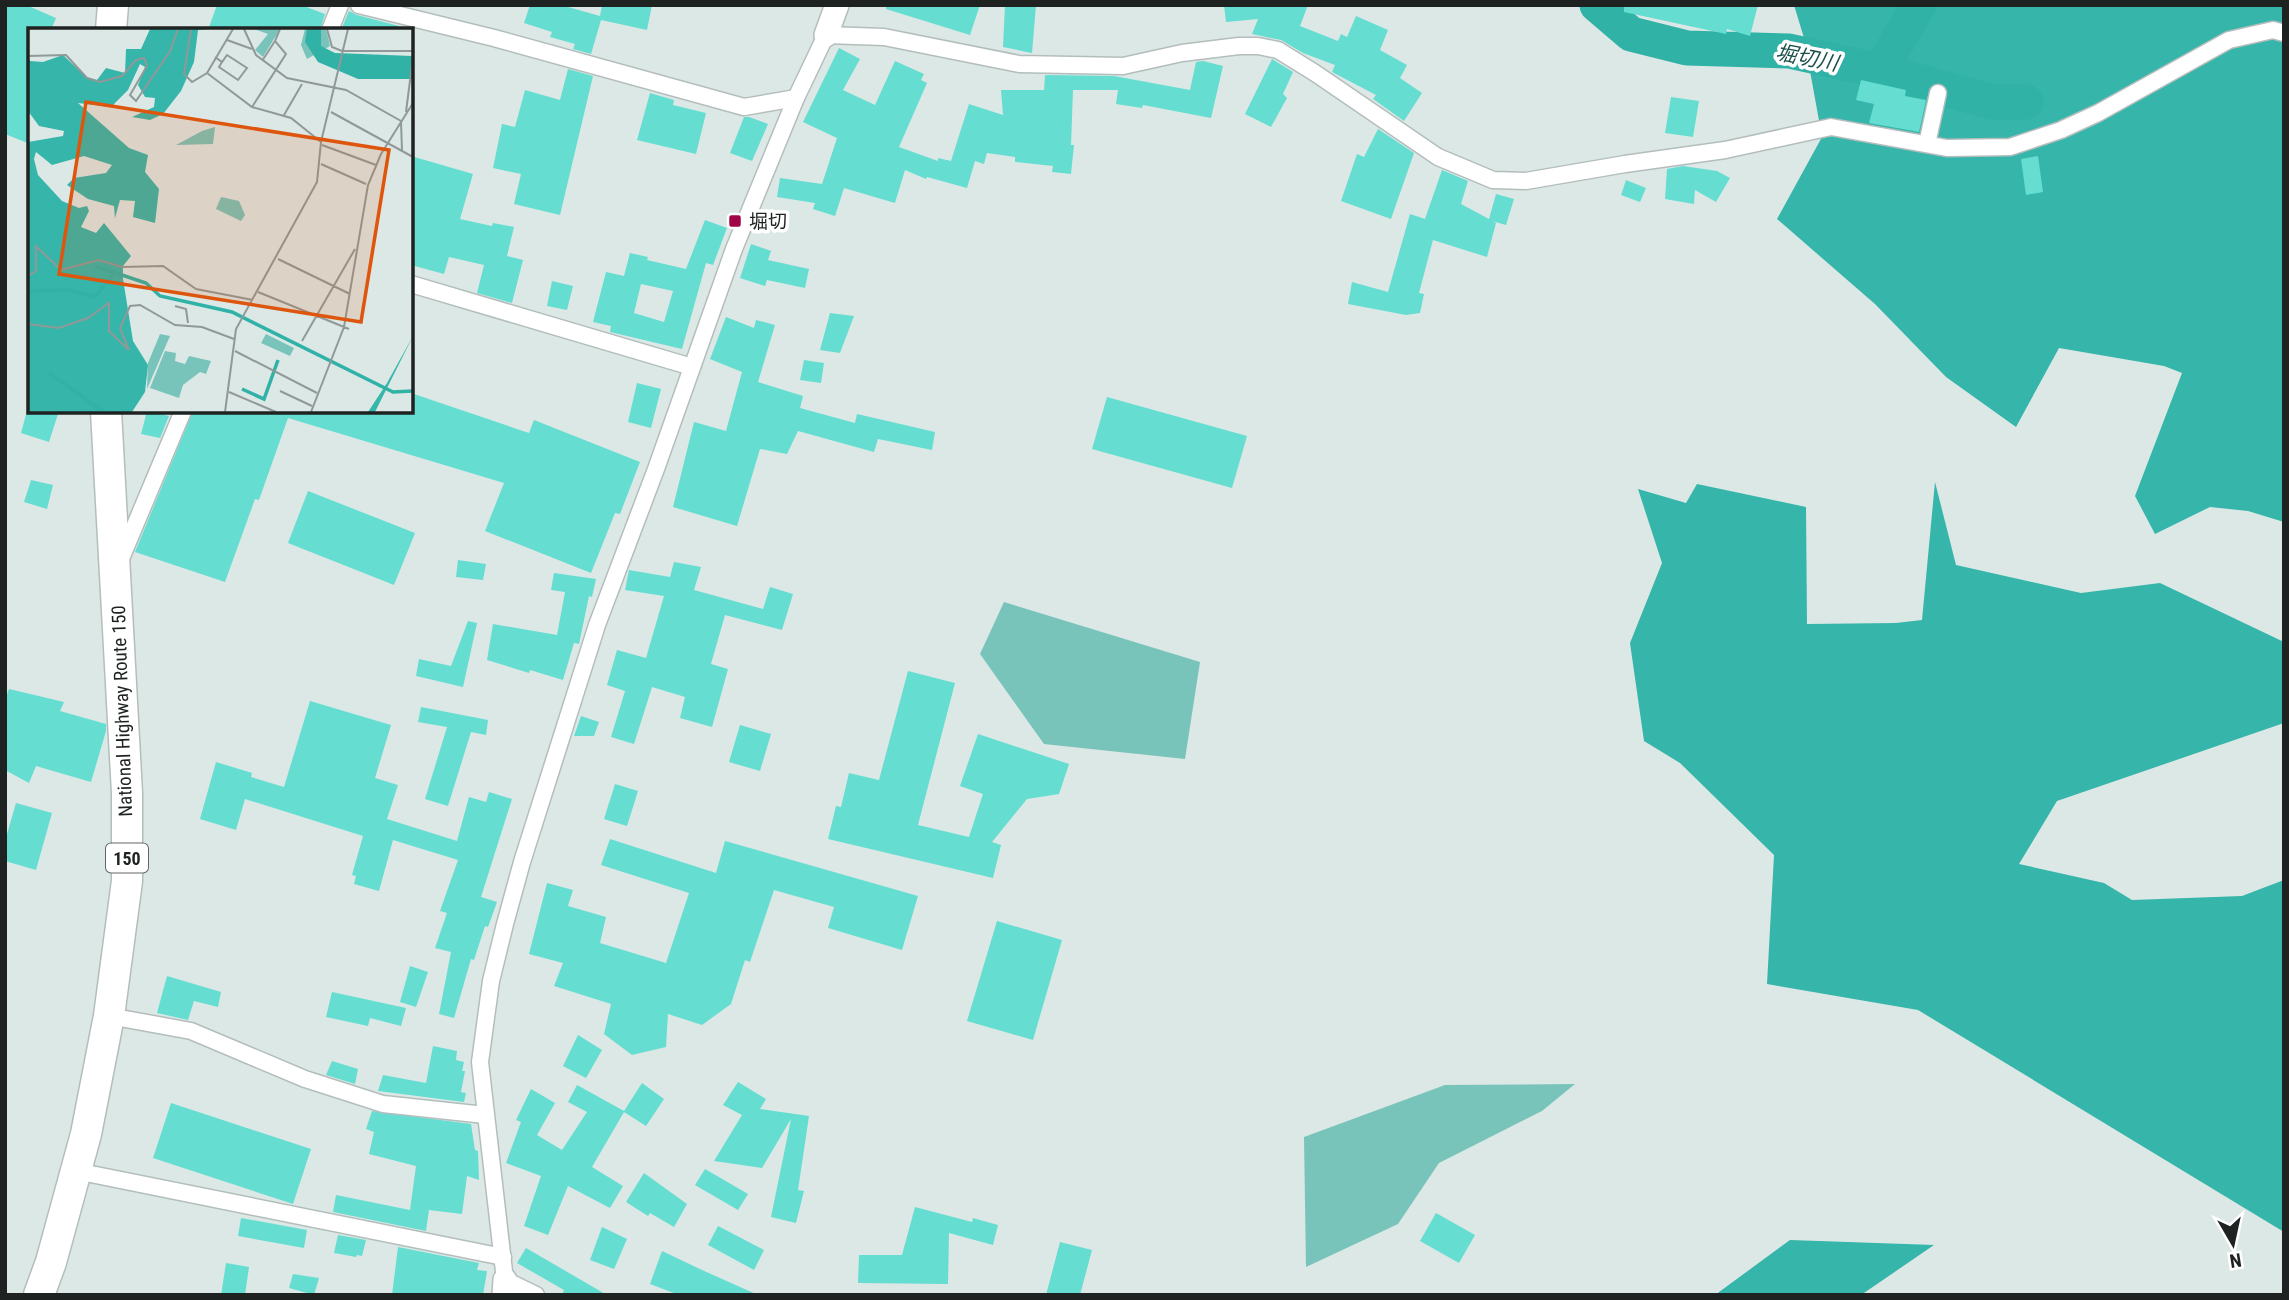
<svg xmlns="http://www.w3.org/2000/svg" width="2289" height="1300" font-family="'Roboto Condensed','Noto Sans JP',sans-serif">
<style>
.green{fill:#78c4bb}
.forest{fill:#36b5aa}
.lines{fill:none;stroke-linecap:round;stroke-linejoin:round}
.river{stroke:#30b2a6;stroke-width:35}
.building{fill:#65ddd1;fill-rule:evenodd}
.street-casing{stroke:#b3bebc;stroke-width:19}
.secondary-casing{stroke:#b3bebc;stroke-width:26}
.highway-casing{stroke:#b3bebc;stroke-width:33}
.street{stroke:#fff;stroke-width:16}
.secondary{stroke:#fff;stroke-width:23}
.highway{stroke:#fff;stroke-width:30}
.poi-dot{fill:#a00547;stroke:#fff;stroke-width:2.5}
.labels{text-anchor:middle;dominant-baseline:central;stroke-width:7;stroke-linejoin:round;paint-order:stroke}
.shield{fill:#fff;stroke:#626564;stroke-width:2}
.shield-label{font-size:18px;font-weight:bold;fill:#1e2322}
.poi-label{font-size:19px;fill:#1e2322;stroke:#fff;text-anchor:start}
.street-label{font-size:19px;fill:#1e2322;stroke:#fff}
.water-label{font-size:21px;font-style:italic;fill:#1b504b;stroke:#fff}
.inset-river{fill:none;stroke:#30b2a6;stroke-width:3.5}
.inset-road{fill:none;stroke:#909998;stroke-width:2}
.view{fill:#de560d;fill-opacity:0.15;stroke:#de560d;stroke-width:3.5}
.inset-edge{fill:none;stroke:#1e2322;stroke-width:3.5}
</style>
<rect width="100%" height="100%" fill="#dce8e6"/>
<g class="green">
<path d="M1004,602L1200,662L1185,759L1044,744L980,654Z"/>
<path d="M1575,1084L1542,1111L1439,1163L1398,1224L1306,1267L1304,1137L1445,1085Z"/>
</g>
<g class="forest">
<path d="M1794,5H2284V522L2248,511L2210,507L2155,534L2135,496L2182,373L2164,366L2059,348L2016,427L1946,377L1875,304L1777,219L1822,137L1804,38Z"/>
<path d="M1935,482L1956,565L2081,593L2160,583L2284,642V723L2057,801L2019,864L2104,883L2132,900L2242,896L2284,880V1232L1918,1010L1767,984L1774,855L1680,763L1644,741L1630,643L1662,563L1638,489L1686,503L1697,484L1806,507L1807,624L1896,623L1922,620Z"/>
<path d="M1790,1240L1934,1245L1861,1295H1715Z"/>
</g>
<g class="lines">
<g class="river">
<path d="M1597,5L1631,34L1687,48L1789,51L1880,71L1993,102H2026"/>
<path d="M1880,71L1919,5"/>
</g>
</g>
<g class="building">
<path d="M5,5H26L56,18L51,30H30V144L5,134Z"/>
<path d="M217,5H301L325,14L320,30H208Z"/>
<path d="M530,5H561L600,16L602,5H652L647,30L601,20L591,54L573,49L575,44L550,37L552,32L524,23Z"/>
<path d="M886,5H980L970,35L886,9Z"/>
<path d="M1005,5H1036L1032,53L1003,47Z"/>
<path d="M1224,5H1308L1300,26L1338,41L1341,34L1347,37L1356,16L1388,30L1380,50L1407,65L1400,78L1422,93L1404,121L1373,99L1376,95L1332,72L1335,65L1303,53L1281,40L1252,34L1258,19L1226,22Z"/>
<path d="M1624,5H1758L1750,36L1727,29L1726,34L1624,12Z"/>
<path d="M349,11L357,15L399,26L398,30H341Z"/>
<path d="M839,48L860,59L843,90L875,105L895,61L924,74L921,80L927,83L899,147L938,161V158L951,161L969,104L1003,115L1001,90H1044L1045,75L1114,76L1190,90L1196,62L1203,61L1223,66L1211,118L1143,105L1142,108L1116,104L1118,90H1073L1071,145H1074L1071,174L1052,172L1053,166L1015,162V157L987,153L984,164L975,161L967,188L927,177L926,179L905,170L895,203L844,188L835,216L813,209L815,203L777,197L780,178L822,184L837,138L803,122Z"/>
<path d="M1272,59L1293,72L1283,94L1287,98L1271,127L1245,114Z"/>
<path d="M568,69L593,76L560,215L514,204L521,174L493,168L502,124L515,127L525,90L560,100Z"/>
<path d="M1861,80L1906,90L1905,96L1926,100L1919,132L1869,123L1874,104L1856,100Z"/>
<path d="M650,93L674,100L673,105L706,113L696,154L637,140Z"/>
<path d="M1671,97L1699,101L1693,137L1665,133Z"/>
<path d="M744,117H749L768,124L752,161L730,153Z"/>
<path d="M1378,129L1414,153L1391,219L1341,201L1357,154L1364,157Z"/>
<path d="M411,156L473,174L460,219L492,226L493,223L514,227L507,256L523,260L512,303L477,293L484,265L449,257L444,274L411,265Z"/>
<path d="M2038,156L2043,192L2026,195L2021,159Z"/>
<path d="M1683,166L1717,171L1730,178L1716,202L1695,190L1694,204L1665,199L1667,169Z"/>
<path d="M1442,170L1468,181L1461,204L1489,219L1496,194L1514,199L1506,225L1492,221L1496,223L1487,257L1433,240L1419,293L1424,294L1420,313L1406,315L1348,304L1352,282L1388,292L1410,214L1425,219Z"/>
<path d="M1626,180L1646,188L1640,202L1621,195Z"/>
<path d="M705,220L727,228L713,265L706,263L682,349L610,332L611,326L593,322L606,272L624,276L630,253L648,257L647,260L686,269ZM641,284L673,291L664,322L634,313Z"/>
<path d="M751,244L771,251L768,260L809,269L805,288L767,280L765,286L740,278Z"/>
<path d="M552,281L573,286L567,310L547,306Z"/>
<path d="M830,313L854,316L840,353L820,350Z"/>
<path d="M726,317L754,328L756,320L775,325L758,382L803,396L800,408L855,423L857,414L935,432L932,450L878,439L874,452L798,431L787,454L760,449L737,526L673,507L694,422L726,431L742,372L710,359Z"/>
<path d="M804,360L824,363L821,383L800,380Z"/>
<path d="M637,383L661,389L651,428L628,422Z"/>
<path d="M411,393L529,433L534,420L640,462L620,514L615,513L591,573L485,531L504,483L288,418L259,500L255,499L225,582L135,552L193,411H411Z"/>
<path d="M1107,397L1247,436L1232,488L1092,449Z"/>
<path d="M27,411H59L49,442L21,433Z"/>
<path d="M147,411L169,416L160,438L141,434Z"/>
<path d="M31,480L53,485L47,509L24,502Z"/>
<path d="M308,491L415,533L394,585L288,543Z"/>
<path d="M458,560L486,564L483,580L456,577Z"/>
<path d="M674,562L701,567L694,590L763,609L770,587L793,594L782,630L725,615L711,664L728,669L712,727L680,718L685,697L652,687L634,744L611,737L625,691L607,685L617,650L646,658L664,596L625,590L629,570L670,577Z"/>
<path d="M554,573L596,579L592,597L589,596L579,644L574,643L563,680L530,670L529,673L487,660L493,624L557,635L565,592L551,590Z"/>
<path d="M468,621L477,623L463,687L416,676L419,659L451,666Z"/>
<path d="M908,671L955,683L918,825L969,837L983,794L960,786L978,734L1069,764L1059,794L1027,799L992,842L1001,845L993,878L828,839L836,806L841,807L849,773L879,780Z"/>
<path d="M9,689L64,702L60,711L106,724V731L91,782L36,766L29,783L5,770V700Z"/>
<path d="M310,701L391,725L375,778L398,785L387,819L457,841L469,797L486,802L489,792L512,799L481,897L497,902L488,927L485,926L474,960L471,959L454,1018L439,1014L451,952L435,948L447,913L440,911L458,860L393,840L379,891L354,884L356,876L352,875L363,836L245,799L236,830L200,819L216,762L252,773L251,777L284,787Z"/>
<path d="M421,707L488,720L486,735L471,732L448,806L425,799L447,727L418,722Z"/>
<path d="M581,716L599,722L594,736H574Z"/>
<path d="M740,725L771,734L760,771L729,762Z"/>
<path d="M615,784L638,791L627,826L604,819Z"/>
<path d="M16,803L52,813L36,870L5,861V841Z"/>
<path d="M610,839L716,873L725,841L918,896L902,950L828,928L834,907L774,890L750,962L745,960L731,1004L702,1025L668,1014L666,1047L632,1055L604,1034L611,1004L554,986L563,963L529,954L547,883L573,890L568,906L606,917L600,943L666,963L689,893L601,865Z"/>
<path d="M997,921L1062,940L1033,1040L967,1021Z"/>
<path d="M410,966L428,972L416,1007L400,1002Z"/>
<path d="M167,976L221,992L218,1007L194,1001L188,1020L157,1013Z"/>
<path d="M332,992L406,1008L401,1026L370,1018L368,1026L326,1017Z"/>
<path d="M578,1035L602,1050L586,1078L563,1066Z"/>
<path d="M433,1046L457,1051L456,1060L464,1062L462,1071H465L461,1092L466,1093L464,1102L378,1091L383,1075L426,1083Z"/>
<path d="M332,1061L358,1069L355,1084L326,1075Z"/>
<path d="M738,1082L766,1099L760,1109L809,1116L798,1190L804,1191L796,1223L771,1217L791,1119L762,1168L714,1161L742,1115L723,1105Z"/>
<path d="M642,1083L664,1099L646,1126L624,1112L592,1167L623,1186L610,1208L568,1186L548,1235L524,1226L541,1176L506,1163L521,1122L516,1120L531,1089L555,1103L537,1135L562,1150L587,1112L568,1102L577,1085L624,1111Z"/>
<path d="M171,1103L311,1149L293,1204L153,1158Z"/>
<path d="M372,1111L471,1124L475,1150L478,1151L479,1180L467,1176L462,1214L429,1210L426,1231L333,1212L336,1195L410,1210L416,1166L369,1154L374,1132L366,1129Z"/>
<path d="M705,1169L748,1194L738,1210L695,1185Z"/>
<path d="M644,1173L687,1204L674,1227L650,1213L648,1216L626,1202Z"/>
<path d="M915,1207L972,1222L973,1218L998,1225L993,1245L949,1233L948,1284L858,1283L859,1255H902Z"/>
<path d="M1436,1213L1475,1235L1459,1263L1420,1241Z"/>
<path d="M241,1218L307,1230L304,1248L238,1236Z"/>
<path d="M718,1226L764,1250L754,1270L708,1245Z"/>
<path d="M602,1227L627,1239L614,1269L590,1260Z"/>
<path d="M338,1235L366,1240L362,1256L357,1255L356,1257L334,1253Z"/>
<path d="M1060,1242L1092,1250L1080,1295H1046Z"/>
<path d="M398,1247L479,1263L477,1270L487,1271L483,1295H392Z"/>
<path d="M526,1248L607,1295H562L564,1290L517,1263Z"/>
<path d="M662,1251L702,1270L758,1295H679L650,1284Z"/>
<path d="M226,1263L249,1267L245,1295H221Z"/>
<path d="M293,1274L319,1278L314,1295L289,1288Z"/>
</g>
<g class="lines">
<defs>
<g id="street">
<path d="M359,5L494,38L744,107L796,98"/>
<path d="M330,30L340,5"/>
<path d="M1927,144L1938,93"/>
<path d="M411,284L692,367"/>
<path d="M120,561L183,411"/>
<path d="M109,1016L191,1031L305,1079L383,1104L485,1115"/>
<path d="M76,1171L503,1257"/>
<path d="M536,1295L505,1280L480,1062L491,981L505,924L522,862L597,625L656,469L734,249L796,98L826,35L884,37L1019,64L1123,66L1182,53L1239,46H1258L1278,50L1315,73L1438,157L1493,180L1526,181L1625,164L1725,150L1831,127L1947,148L2010,147L2061,130L2098,113L2229,40L2273,30L2284,33"/>
</g>
<g id="secondary">
<path d="M826,35L837,5"/>
<path d="M504,1295L505,1280"/>
</g>
<g id="highway">
<path d="M111,30L113,5"/>
<path d="M39,1295L51,1262L86,1134L109,1016L127,881V793L106,411"/>
</g>
</defs>
<use href="#street" class="street-casing"/>
<use href="#secondary" class="secondary-casing"/>
<use href="#highway" class="highway-casing"/>
<use href="#street" class="street"/>
<use href="#secondary" class="secondary"/>
<use href="#highway" class="highway"/>
</g>
<rect class="poi-dot" x="728" y="214" width="14" height="14" rx="3.5"/>
<g class="labels">
<rect class="shield" x="106" y="843.5" width="42" height="29" rx="5"/>
<g class="shield-label">
<text x="127" y="858">150</text>
</g>
<g class="poi-label">
<text x="749" y="221">堀切</text>
</g>
<g class="street-label">
<text transform="translate(122 711) rotate(-92)">National Highway Route 150</text>
</g>
<g class="water-label">
<text transform="translate(1807 58) rotate(11)">堀切川</text>
</g>
</g>
<g transform="translate(28 28)">
<rect width="385" height="385" fill="#dce8e6"/>
<path d="M226,1H252L235,29L227,22L240,6ZM277,1H298L302,18L279,31L273,17ZM187,99L185,116L148,117L174,103ZM193,169L211,173L217,187L213,193L188,181ZM132,306L142,308L119,361L120,335ZM238,306L266,320L262,328L233,315ZM137,323L148,325L147,333L157,336L161,328L183,333L178,346L172,344L155,357L151,370L122,360Z" fill="#78c4bb"/>
<path d="M122,1H180L170,2L166,34L153,63L135,86L122,92L104,89L126,79L127,70L117,69L110,57L117,39L112,36L100,62L83,79L50,75L101,120L120,127L117,144L131,161L127,195L105,189L107,173L92,172L87,190L86,178L60,171L39,157L46,150L78,145L84,137L56,128L24,137L8,124L6,131L10,147L34,173L51,180L59,178L61,183L53,199L68,205L76,195L103,228L95,238V251L105,313L120,337L117,364L104,384H0V114L35,108L36,103L11,98L0,83V28L2,33L15,34L35,27L58,49L69,52L78,40L97,45L98,21H113ZM385,308L347,384H340L359,355Z" fill="#36b5aa"/>
<path d="M279,1H293V18L307,25L385,28V51H330L290,34L277,14Z" fill="#30b2a6"/>
<path class="inset-river" d="M67,238L118,255L132,268L204,284L365,364L385,363M0,263L41,262L67,269L86,245M21,345L76,384M214,361L236,371L250,332"/>
<path class="inset-road" d="M163,1L156,46L164,54L179,45L205,1M216,1L228,27L259,50L318,62L373,93L374,123M299,1L304,19L314,23H385M199,12L224,21M0,28L38,27L59,50L72,54L94,48L108,32L116,30L119,38L102,67L108,73L142,23L150,1M187,29L194,34L199,27L219,40L210,52L191,39L194,34M234,33L247,13M179,45L224,79L263,90L293,114M224,79L258,26L247,13L252,1M303,84L385,129M378,84L385,29M256,87L274,56M294,117L348,137M293,136L338,156M250,231L322,266M0,248L8,243V218L33,242L71,232L94,239L135,238L168,261L225,272M230,264L321,301M147,278L158,281L160,295M0,296L31,300L60,290L81,275V303L101,322L92,300L102,278L112,277L147,297L174,299L206,311M274,313L327,221M207,323L289,365M252,363L284,378M201,364L248,384M197,384L208,301L289,154L293,114L320,1M283,384L316,299L340,157L353,126L385,75"/>
<path class="view" d="M58,74L361,122L333,294L31,246Z"/>
<rect width="385" height="385" class="inset-edge"/>
</g>
<rect width="2289" height="1300" fill="none" stroke="#1e2322" stroke-width="14"/>
<g transform="translate(2233 1244) rotate(171)" stroke="#ffffff" stroke-width="5" paint-order="stroke">
<path d="M0-5L12 26L0 18L-12 26Z" fill="#1e2322"/>
<text y="-10" font-size="19" font-weight="bold" text-anchor="middle" fill="#1e2322">N</text>
</g>
</svg>
